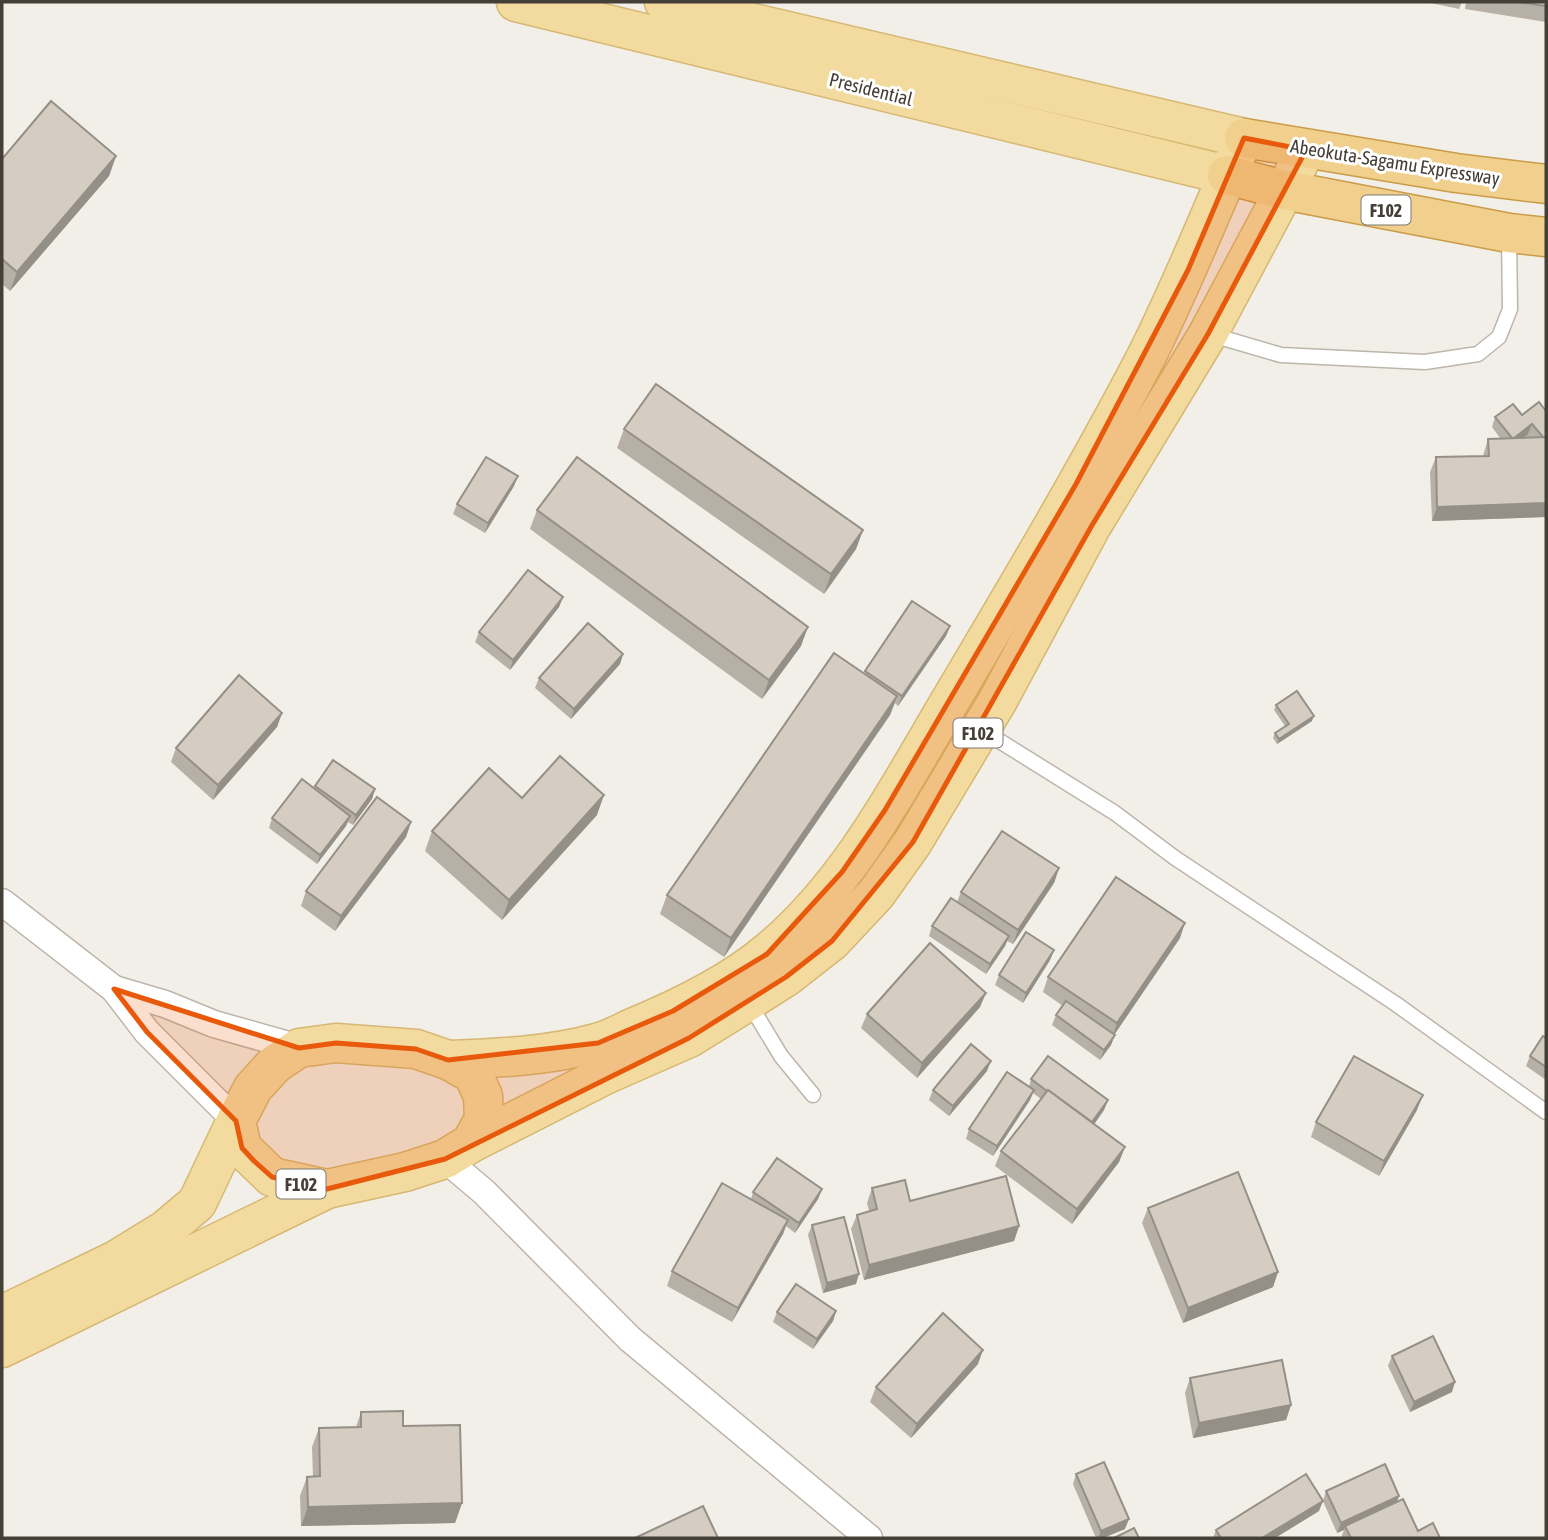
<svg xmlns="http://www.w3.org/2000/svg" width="1548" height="1540" font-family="'Asap Condensed',sans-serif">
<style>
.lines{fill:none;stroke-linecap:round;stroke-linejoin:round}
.service-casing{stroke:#bcb6ab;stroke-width:17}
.minor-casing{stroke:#bcb6ab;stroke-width:29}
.primary-casing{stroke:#d6b872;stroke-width:41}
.trunk-casing{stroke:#cb9c48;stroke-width:41}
.service{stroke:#fff;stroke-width:14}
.minor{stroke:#fff;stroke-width:26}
.primary{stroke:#f3dba0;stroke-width:38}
.trunk{stroke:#f0d08c;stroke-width:38}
.wall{fill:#b7b0a6}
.shaded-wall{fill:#959087}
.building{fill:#d5cdc1;stroke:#959087;stroke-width:2}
.marked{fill:#e8590c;fill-opacity:0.2;stroke:#e8590c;stroke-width:5;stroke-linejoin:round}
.labels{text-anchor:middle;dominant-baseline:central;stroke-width:6;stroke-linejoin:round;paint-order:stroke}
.shield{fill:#fff;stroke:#7c7973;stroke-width:2}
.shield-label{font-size:18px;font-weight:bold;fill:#443f37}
.street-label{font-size:19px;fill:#443f37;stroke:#fff}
</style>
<rect width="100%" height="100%" fill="#f2efe8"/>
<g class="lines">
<defs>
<g id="service">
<path d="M1209,334L1281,355L1425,362L1478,354L1499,337L1510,309L1509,235"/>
<path d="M982,730L1115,813L1175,858L1396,1004L1546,1112"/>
<path d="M749,1003L781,1056L813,1095"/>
</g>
<g id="minor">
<path d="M2,902L114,989L147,1032L236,1121"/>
<path d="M114,989L165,1004L214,1024L299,1048"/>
<path d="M445,1159L484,1192L630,1339L869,1538"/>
</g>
<g id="primary">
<path d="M516,2L1227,175"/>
<path d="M336,1043L416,1049L448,1060L473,1074L483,1096L484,1119L471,1143L445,1159L405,1172L327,1189L272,1177L242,1148L236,1121L253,1088L275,1064L299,1048Z"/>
<path d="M448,1060C497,1058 549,1056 596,1043C609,1040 621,1033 632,1028C678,1009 730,984 768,952C848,886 898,789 950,701C1017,588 1085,474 1146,357C1182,286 1211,211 1244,138L664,2"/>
<path d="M471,1143L607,1074L689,1038L739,1007L786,977L832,941L876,894L913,842L997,702L1091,527L1208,334L1306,150"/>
<path d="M2,1315L116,1260L165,1230L197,1203L236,1121"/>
<path d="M2,1348L327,1189"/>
</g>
<g id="trunk">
<path d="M1244,138L1456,173L1546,184"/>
<path d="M1227,175L1284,190L1509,233L1546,237"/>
</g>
</defs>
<use href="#service" class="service-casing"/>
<use href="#minor" class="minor-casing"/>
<use href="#primary" class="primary-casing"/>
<use href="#trunk" class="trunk-casing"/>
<use href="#service" class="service"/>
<use href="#minor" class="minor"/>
<use href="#primary" class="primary"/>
<use href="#trunk" class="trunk"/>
</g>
<g class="wall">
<path d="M1426,2H1462L1459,9Z"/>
<path d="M1466,2H1546V22L1465,9Z"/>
<path d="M116,156L109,176L10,291L2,284V159Z"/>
<path d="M1546,411V517L1432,521L1430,472L1436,457L1483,456L1488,439L1500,438L1492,427L1495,417L1522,415Z"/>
<path d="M624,429L863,530L856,549L824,594L617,448Z"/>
<path d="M514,486L485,533L453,514L457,504Z"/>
<path d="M537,510L801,646L762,699L530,529Z"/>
<path d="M563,597L559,607L510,670L475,642L479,632Z"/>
<path d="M950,626L946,636L898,706L895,703L890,715L724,957L660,914L667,895L864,674L865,671Z"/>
<path d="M623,654L620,664L571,719L535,688L539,678Z"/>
<path d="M1276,705L1312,721L1277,744L1273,738L1275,733L1285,726L1274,710Z"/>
<path d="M282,713L277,727L213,800L171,762L176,748Z"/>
<path d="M315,786L375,789L372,799L353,825L348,822L346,826L317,864L269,828L272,818L314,788Z"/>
<path d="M522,798L597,815L502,920L425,851L432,831Z"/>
<path d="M411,822L406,837L335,931L301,906L306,891Z"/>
<path d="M1059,868L1054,883L1013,944L1007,941L1005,946L986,974L929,936L932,926L957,902L961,892Z"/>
<path d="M1180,938L1114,1035L1111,1045L1100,1060L1052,1025L1056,1015L1063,1006L1043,992L1048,977Z"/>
<path d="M1054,950L1050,960L1023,1003L995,985L999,975Z"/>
<path d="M980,1007L917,1078L861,1028L867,1014Z"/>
<path d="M1546,1038V1080L1526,1066L1530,1056Z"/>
<path d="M987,1071L949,1116L929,1100L933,1090Z"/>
<path d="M1031,1079L1108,1100L1104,1110L1094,1124L1125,1147L1119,1162L1072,1224L995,1166L1001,1151L1041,1099L1033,1093L1030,1100L993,1156L966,1139L969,1129L1029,1087Z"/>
<path d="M1417,1110L1379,1176L1311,1137L1316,1122Z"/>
<path d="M872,1188L910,1201L1019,1226L1014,1241L864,1280L851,1229L857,1215L869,1211L867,1203Z"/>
<path d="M822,1189L818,1199L795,1233L786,1226L783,1234L732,1322L667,1286L672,1271L751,1199L753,1192Z"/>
<path d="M1148,1208L1278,1272L1273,1287L1183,1323L1142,1223Z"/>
<path d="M812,1225L856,1284L823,1293L808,1235Z"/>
<path d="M836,1311L833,1321L813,1349L773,1322L777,1312Z"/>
<path d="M1392,1356L1452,1392L1410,1412L1388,1366Z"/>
<path d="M978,1364L911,1438L870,1402L876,1387Z"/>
<path d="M1190,1378L1291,1405L1286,1420L1193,1438L1185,1393Z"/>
<path d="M361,1412L403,1426L462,1503L455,1523L301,1526L300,1496L307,1477H313L312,1447L319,1428L356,1427Z"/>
<path d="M1076,1474L1125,1529L1103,1538H1096L1073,1484Z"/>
<path d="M1326,1491L1397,1502L1418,1531L1440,1538H1341L1344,1530L1337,1533L1323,1501Z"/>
<path d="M1319,1511L1275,1538H1213L1216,1530Z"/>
</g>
<g class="shaded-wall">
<path d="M116,156L109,176L10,291L17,272Z"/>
<path d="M1532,424L1528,434L1509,449L1513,439Z"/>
<path d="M518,476L514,486L485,533L488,523Z"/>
<path d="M1546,503V517L1432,521L1437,507Z"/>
<path d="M863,530L856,549L824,594L831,574Z"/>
<path d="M563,597L559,607L510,670L513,660Z"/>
<path d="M950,626L946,636L898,706L902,696Z"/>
<path d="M808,627L801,646L762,699L769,680Z"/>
<path d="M623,654L620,664L571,719L574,709Z"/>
<path d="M897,696L890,715L724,957L731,938Z"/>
<path d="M282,713L277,727L213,800L218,785Z"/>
<path d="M1314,716L1312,721L1277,744L1279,739Z"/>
<path d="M375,789L372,799L353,825L356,815Z"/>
<path d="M604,795L597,815L502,920L509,900Z"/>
<path d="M350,816L346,826L317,864L320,855Z"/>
<path d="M411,822L406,837L335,931L341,916Z"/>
<path d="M1059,868L1054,883L1013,944L1018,930Z"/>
<path d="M1185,923L1180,938L1112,1038L1117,1023Z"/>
<path d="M1009,936L1005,946L986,974L990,964Z"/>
<path d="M1054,950L1050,960L1023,1003L1026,993Z"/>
<path d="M986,993L980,1007L917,1078L922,1063Z"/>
<path d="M1115,1035L1111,1045L1100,1060L1104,1050Z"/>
<path d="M991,1061L987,1071L949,1116L953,1106Z"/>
<path d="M1034,1090L1030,1100L993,1156L997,1146Z"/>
<path d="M1423,1095L1417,1110L1379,1176L1384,1161Z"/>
<path d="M1108,1100L1104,1110L1088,1133L1091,1123Z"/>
<path d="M1125,1147L1119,1162L1072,1224L1077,1209Z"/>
<path d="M822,1189L818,1199L795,1233L799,1223Z"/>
<path d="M788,1220L783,1234L732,1322L738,1308Z"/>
<path d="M1019,1226L1014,1241L864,1280L869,1265Z"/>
<path d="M1278,1272L1273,1287L1183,1323L1188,1308Z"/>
<path d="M859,1274L856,1284L823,1293L827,1283Z"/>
<path d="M836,1311L833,1321L813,1349L817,1339Z"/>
<path d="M983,1350L978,1364L911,1438L917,1424Z"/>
<path d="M1455,1382L1452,1392L1410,1412L1414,1402Z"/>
<path d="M1291,1405L1286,1420L1193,1438L1199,1423Z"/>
<path d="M1399,1496L1396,1506L1345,1526L1344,1530L1337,1533L1341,1523Z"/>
<path d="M1323,1501L1319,1511L1275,1538H1262Z"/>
<path d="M462,1503L455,1523L301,1526L308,1507Z"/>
<path d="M1129,1519L1125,1529L1103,1538H1098L1101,1531Z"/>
</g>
<g class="building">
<path d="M1518,2H1546V6Z"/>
<path d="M51,101L116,156L17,272L2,259V159Z"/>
<path d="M656,384L863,530L831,574L624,429Z"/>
<path d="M1539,402L1546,411V442V437H1543L1532,424L1514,438H1512L1495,417L1513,404L1522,415Z"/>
<path d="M1546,437V503L1437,507L1436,457L1489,456L1488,439Z"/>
<path d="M486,457L518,476L488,523L457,504Z"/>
<path d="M577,457L808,627L769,680L537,510Z"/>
<path d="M528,570L563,597L513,660L479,632Z"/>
<path d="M912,601L950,626L902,696L865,671Z"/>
<path d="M588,623L623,654L574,709L539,678Z"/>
<path d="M834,653L897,696L731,938L667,895Z"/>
<path d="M239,675L282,713L218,785L176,748Z"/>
<path d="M1297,691L1314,716L1279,739L1275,733L1289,724L1276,705Z"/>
<path d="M560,756L604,795L509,900L432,831L489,768L522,798Z"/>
<path d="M333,760L375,789L356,815L315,786Z"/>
<path d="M302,779L350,816L320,855L272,818Z"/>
<path d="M377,797L411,822L341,916L306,891Z"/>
<path d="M1002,831L1059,868L1018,930L961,892Z"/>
<path d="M1116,877L1185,923L1117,1023L1048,977Z"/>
<path d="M951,898L1009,936L990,964L932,926Z"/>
<path d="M1026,932L1054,950L1026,993L999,975Z"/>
<path d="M930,943L986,993L922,1063L867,1014Z"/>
<path d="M1066,1001L1115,1035L1104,1050L1056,1015Z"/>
<path d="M1543,1036L1546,1038V1067L1530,1056Z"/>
<path d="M971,1044L991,1061L953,1106L933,1090Z"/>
<path d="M1048,1056L1108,1100L1092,1122L1048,1090L1047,1091L1031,1079Z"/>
<path d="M1354,1056L1423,1095L1384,1161L1316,1122Z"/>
<path d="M1007,1072L1034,1090L997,1146L969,1129Z"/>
<path d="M1048,1090L1125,1147L1077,1209L1001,1151Z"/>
<path d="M777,1158L822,1189L799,1223L753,1192Z"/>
<path d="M1238,1172L1278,1272L1188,1308L1148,1208Z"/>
<path d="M1006,1176L1019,1226L869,1265L857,1215L877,1209L872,1188L905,1180L910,1201Z"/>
<path d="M722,1183L788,1220L738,1308L672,1271Z"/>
<path d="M844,1217L859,1274L827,1283L812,1225Z"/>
<path d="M796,1284L836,1311L817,1339L777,1312Z"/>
<path d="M943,1313L983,1350L917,1424L876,1387Z"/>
<path d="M1433,1336L1455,1382L1414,1402L1392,1356Z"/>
<path d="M1282,1360L1291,1405L1199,1423L1190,1378Z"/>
<path d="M403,1411V1426L460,1425L462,1503L308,1507L307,1477L320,1476L319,1428L361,1427V1412Z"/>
<path d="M1104,1462L1129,1519L1101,1531L1076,1474Z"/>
<path d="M1385,1464L1399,1496L1341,1523L1326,1491Z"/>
<path d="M1306,1474L1323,1501L1262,1538H1221L1216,1530Z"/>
<path d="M1403,1499L1418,1531L1433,1523L1440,1538H1351L1345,1526Z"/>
<path d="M703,1506L718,1538H635Z"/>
<path d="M1134,1528L1139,1538H1114Z"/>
</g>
<path class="marked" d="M1244,138L1306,150L1208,334L1091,527L913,842L832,941L786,977L689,1038L445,1159L327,1189L272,1177L254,1161L242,1148L236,1121L147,1032L114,989L299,1048L336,1043L416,1049L448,1060L598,1043L673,1011L767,954L842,872L885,810L1076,484L1188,270Z"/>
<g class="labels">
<g class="shield">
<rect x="1361.5" y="195.5" width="49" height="29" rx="5"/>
<rect x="953.5" y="718.5" width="49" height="29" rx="5"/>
<rect x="276.5" y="1169.5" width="49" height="29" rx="5"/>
</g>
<g class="shield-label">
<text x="1386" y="210">F102</text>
<text x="978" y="733">F102</text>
<text x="301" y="1184">F102</text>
</g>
<g class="street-label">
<text transform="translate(871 89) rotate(14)">Presidential</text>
<text transform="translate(1395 162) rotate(9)">Abeokuta-Sagamu Expressway</text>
</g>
</g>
<rect width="1548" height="1540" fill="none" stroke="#443f37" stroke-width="7"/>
</svg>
